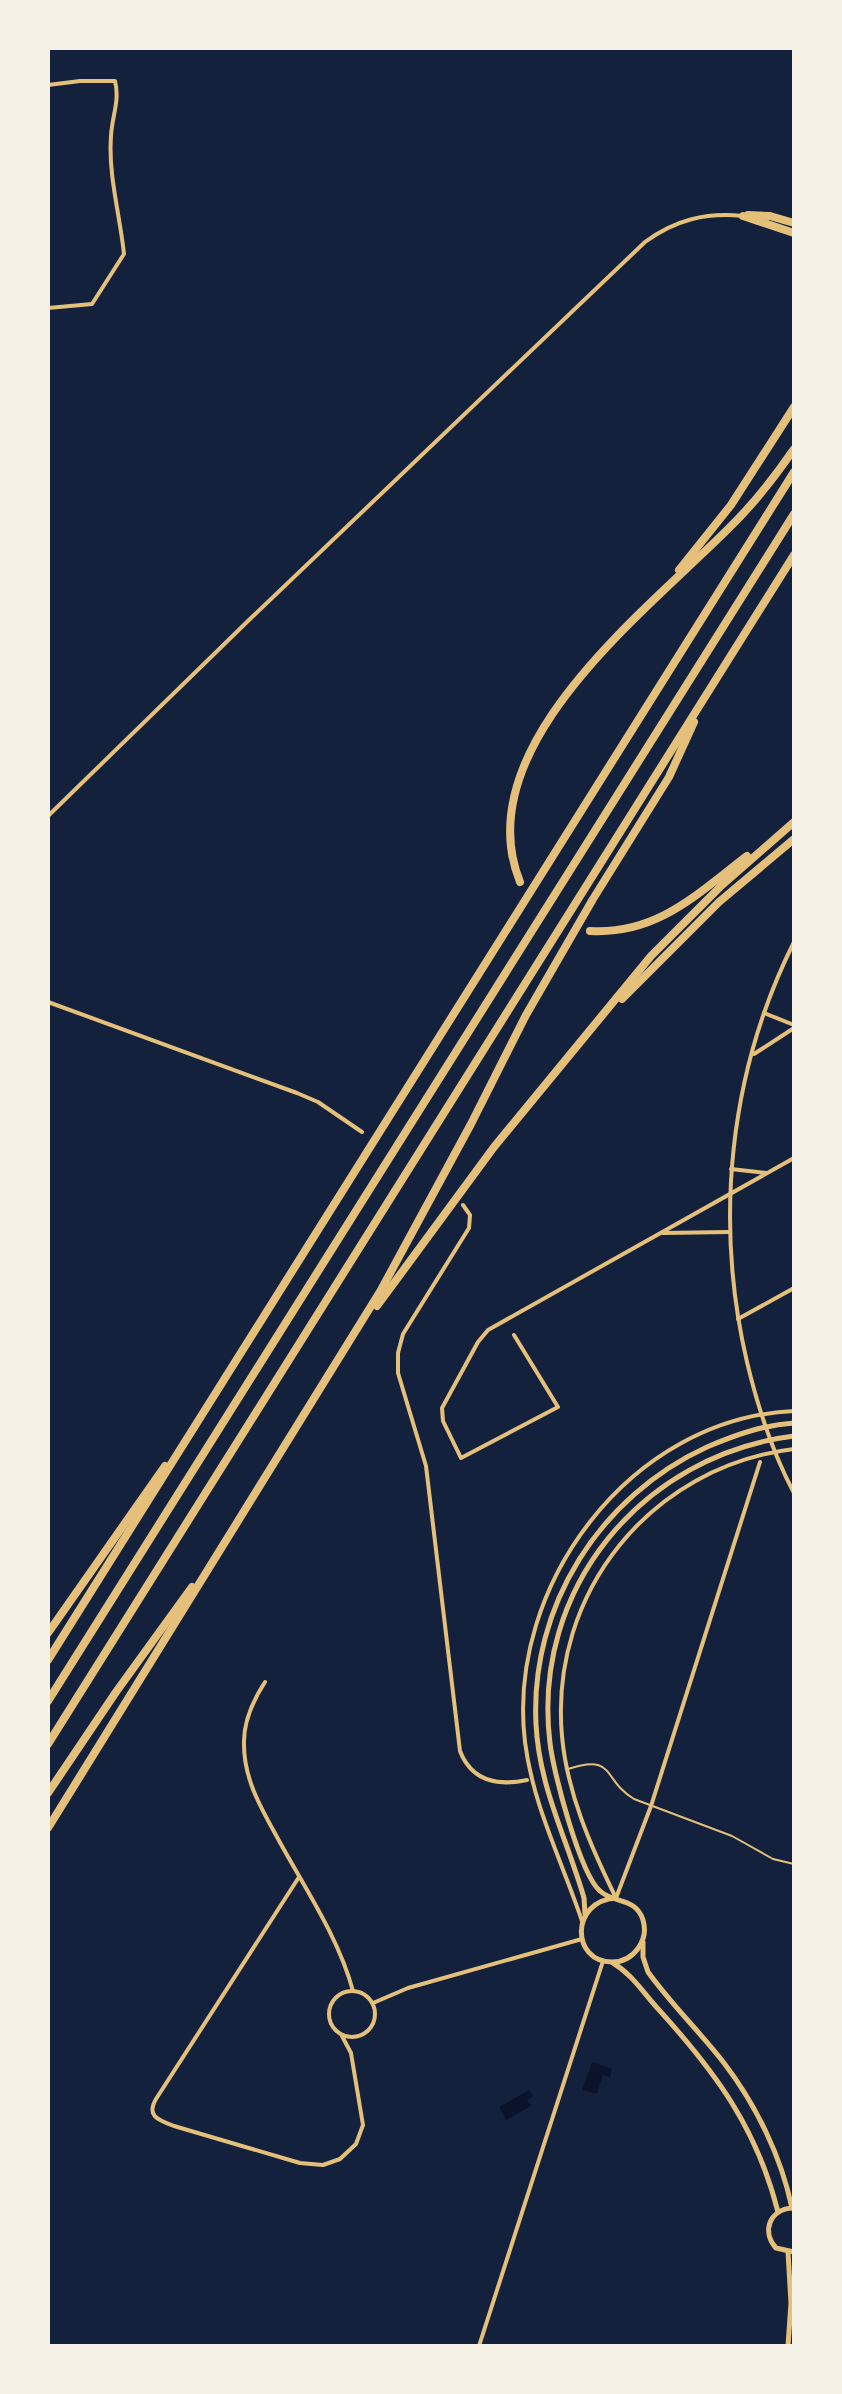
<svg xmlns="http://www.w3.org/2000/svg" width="842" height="2394" font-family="'Varela Round',sans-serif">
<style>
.water{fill:#0b132b}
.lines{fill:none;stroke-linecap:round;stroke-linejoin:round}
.service{stroke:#e5c07b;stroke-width:2}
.minor{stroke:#e5c07b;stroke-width:4}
.tertiary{stroke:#e5c07b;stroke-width:5}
.motorway{stroke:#e5c07b;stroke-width:8}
</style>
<rect width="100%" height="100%" fill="#14213d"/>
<g class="water">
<path d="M592,2062L612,2069L610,2077L603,2075L597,2094L582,2090Z"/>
<path d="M529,2090L533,2096L527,2100L531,2106L506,2120L499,2107Z"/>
</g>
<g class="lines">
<path class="service" d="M568,1769C616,1753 602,1780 634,1799L732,1836L773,1859L794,1864"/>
<g class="minor">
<path d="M48,85L80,81H115C120,101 112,116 111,136C108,175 120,215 124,254L92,304L48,308"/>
<path d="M48,816L250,619L645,242C675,220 706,212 743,216"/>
<path d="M794,942C729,1072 714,1221 747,1362C758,1408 772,1452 794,1493"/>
<path d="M48,1002L297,1093L318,1102L362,1132"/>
<path d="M764,1013L794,1025"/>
<path d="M754,1054L794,1028"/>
<path d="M731,1169L766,1173"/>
<path d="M463,1205L470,1215L469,1228L403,1334L398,1353V1373L426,1466L460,1751C472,1782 499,1786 527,1780"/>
<path d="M663,1233L729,1232"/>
<path d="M738,1319L794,1288"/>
<path d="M514,1335L558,1407L461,1458L443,1421L442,1408L478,1342L488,1330L794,1158"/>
<path d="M265,1682C252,1702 243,1722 244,1745C244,1779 261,1808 277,1837C304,1887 338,1936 353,1991"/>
<path d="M299,1877L156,2099C146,2116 158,2120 174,2126L300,2163L323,2165L340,2159L356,2144L363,2125L351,2053L342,2036"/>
<path d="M616,1898C591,1847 567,1793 562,1736C549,1593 651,1466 794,1449"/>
<path d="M616,1898L651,1806L760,1462"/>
<path d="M582,1921C562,1861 533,1806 525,1742C506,1585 631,1418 794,1411"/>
<circle cx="352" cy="2014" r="23"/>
<path d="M373,2003L408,1988L582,1939"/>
<path d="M479,2346L603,1961"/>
</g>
<g class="tertiary">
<path d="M616,1898C570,1901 571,1962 612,1962C634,1962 649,1940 643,1920C636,1897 614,1904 600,1891C580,1874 553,1771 550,1743C531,1589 642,1455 794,1436"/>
<path d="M585,1914L584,1898C567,1839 539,1787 536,1724C530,1606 600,1496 707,1447C735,1435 763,1425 794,1423"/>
<path d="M643,1942V1957L648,1972C671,2004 700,2032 724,2063C756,2105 781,2156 792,2208"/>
<path d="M613,1963C633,1975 644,1994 660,2011C717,2074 757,2129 778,2212"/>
<path d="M793,2208C770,2209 761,2231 776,2248L794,2252"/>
<path d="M788,2346L791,2303L788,2252"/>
</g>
<g class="motorway">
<path d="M748,215L770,216L794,223"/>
<path d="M743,216L794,233"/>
<path d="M679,570L731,505L794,407"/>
<path d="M520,882C466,748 645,612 728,529C753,505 774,478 794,449"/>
<path d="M590,931C657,935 697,894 747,856"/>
<path d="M622,999L719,902L794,839"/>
<path d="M377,1306L494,1147L651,956L722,885L794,822"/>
<path d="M48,1633L165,1466"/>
<path d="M48,1660L794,472"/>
<path d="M48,1701L794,514"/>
<path d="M48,1744L794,555"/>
<path d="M48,1793L116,1692L192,1587"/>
<path d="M48,1828L381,1290L471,1124L526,1015L593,899L669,777L694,722"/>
</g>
</g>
<rect width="842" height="2394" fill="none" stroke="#f6f1e7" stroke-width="100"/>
</svg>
